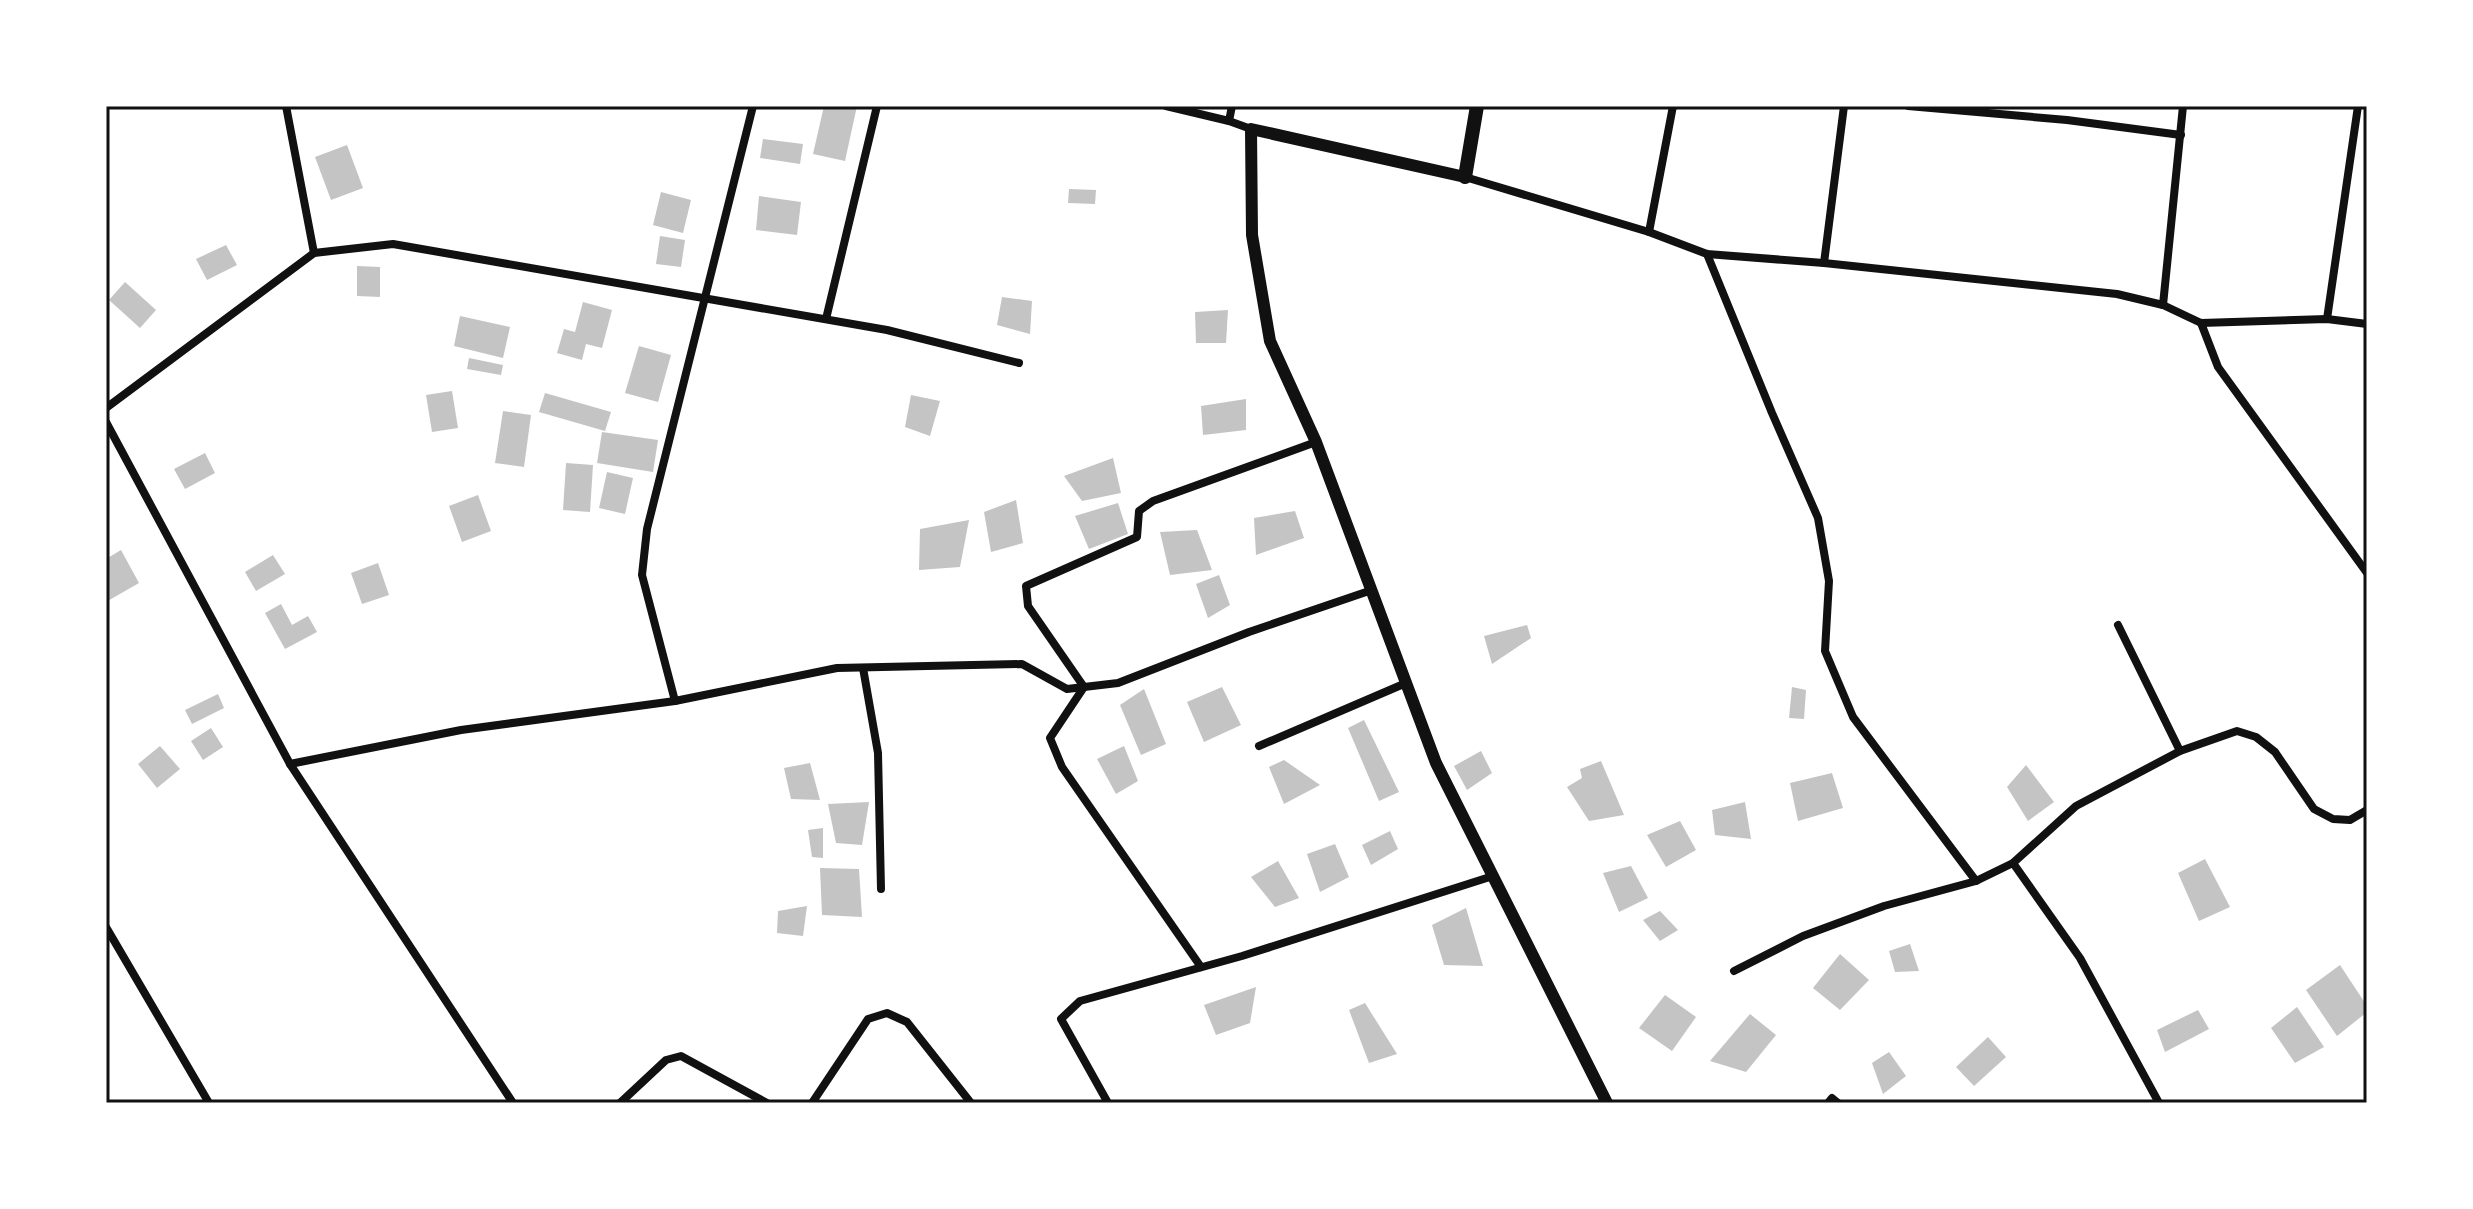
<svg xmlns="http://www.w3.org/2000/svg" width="2473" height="1209" font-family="Lora,serif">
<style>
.building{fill:#c4c4c4}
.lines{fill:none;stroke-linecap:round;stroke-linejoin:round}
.minor{stroke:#111;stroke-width:8}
.tertiary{stroke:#111;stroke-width:12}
.secondary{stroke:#111;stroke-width:14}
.neatline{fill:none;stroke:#111;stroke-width:3}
</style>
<rect width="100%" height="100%" fill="#fff"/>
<g class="building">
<path d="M824,106H857L845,161L813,154Z"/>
<path d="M763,139L803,144L800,164L760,158Z"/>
<path d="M347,145L363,188L331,200L315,157Z"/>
<path d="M1069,189L1096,190L1095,204L1068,203Z"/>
<path d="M661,192L691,200L683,233L653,225Z"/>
<path d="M759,196L801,202L797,235L756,230Z"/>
<path d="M660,236L685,240L681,267L656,264Z"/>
<path d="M226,245L237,265L207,280L196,259Z"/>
<path d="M357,266L380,267V297L357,296Z"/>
<path d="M125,282L156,310L140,328L109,300Z"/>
<path d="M1002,297L1032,301L1030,334L997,325Z"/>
<path d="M583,302L612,310L602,348L586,344L582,360L557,353L564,329L575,332Z"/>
<path d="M1228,310L1226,343H1196L1195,312Z"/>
<path d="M460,316L510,327L503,358L454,346Z"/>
<path d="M639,346L671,355L658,402L625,393Z"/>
<path d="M469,358L503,365L501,375L467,369Z"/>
<path d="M452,391L458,428L432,432L426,395Z"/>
<path d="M545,393L611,412L605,431L539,412Z"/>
<path d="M911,395L940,401L930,436L905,427Z"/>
<path d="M1246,399V430L1203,435L1201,406Z"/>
<path d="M503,411L531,415L524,467L495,463Z"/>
<path d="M602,432L658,440L653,472L597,463Z"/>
<path d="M205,453L215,473L185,489L174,469Z"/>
<path d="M1113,458L1121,493L1082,501L1064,476Z"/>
<path d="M566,463L593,465L590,512L563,510Z"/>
<path d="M607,472L633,478L625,514L599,508Z"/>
<path d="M478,495L491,531L462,542L449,506Z"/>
<path d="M1016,500L1023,543L991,552L984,512Z"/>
<path d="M1118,503L1128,534L1089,549L1075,516Z"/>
<path d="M1295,511L1304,538L1256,555L1254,518Z"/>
<path d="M969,520L960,567L919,570L920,529Z"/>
<path d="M1197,530L1212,570L1170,575L1160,532Z"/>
<path d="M121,550L139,583L106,602V559Z"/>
<path d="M273,555L285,574L256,591L245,572Z"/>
<path d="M378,563L389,595L362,604L351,573Z"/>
<path d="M1219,575L1230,605L1208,618L1196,584Z"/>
<path d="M281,604L292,625L308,616L317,632L285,649L265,613Z"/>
<path d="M1527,625L1531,638L1492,664L1484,636Z"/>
<path d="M1222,687L1241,725L1204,742L1187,702Z"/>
<path d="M1792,687L1806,690L1804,719L1789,718Z"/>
<path d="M1144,689L1166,744L1141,755L1120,705Z"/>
<path d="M218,694L224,708L192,724L185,710Z"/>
<path d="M1364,720L1399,792L1379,801L1348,728Z"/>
<path d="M211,728L223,747L203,760L191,741Z"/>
<path d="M160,746L180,769L157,788L138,764Z"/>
<path d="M1124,746L1138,781L1116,794L1097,759Z"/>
<path d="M1481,751L1492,773L1467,790L1454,766Z"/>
<path d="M1284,760L1320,785L1284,804L1269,767Z"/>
<path d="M1601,761L1624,815L1589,821L1567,787L1582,778L1580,769Z"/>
<path d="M810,763L820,800L791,799L784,768Z"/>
<path d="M2026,765L2054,802L2028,821L2007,787Z"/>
<path d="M1832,773L1843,808L1798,821L1790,783Z"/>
<path d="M869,802L862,845L836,843L828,804Z"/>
<path d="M1745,802L1751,839L1715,835L1712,810Z"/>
<path d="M1680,821L1696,850L1666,867L1647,835Z"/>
<path d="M823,828V858L812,857L808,830Z"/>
<path d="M1390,831L1398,849L1371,865L1362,845Z"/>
<path d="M1335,844L1349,877L1320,892L1307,854Z"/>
<path d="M2205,859L2230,907L2199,921L2178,873Z"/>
<path d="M1278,861L1299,898L1275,907L1251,877Z"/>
<path d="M1631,866L1648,898L1619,912L1603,873Z"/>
<path d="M820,868L859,869L862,917L822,915Z"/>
<path d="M807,906L803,936L777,933L778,911Z"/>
<path d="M1466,908L1483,966L1444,965L1432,925Z"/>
<path d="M1660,911L1678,930L1660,941L1643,920Z"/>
<path d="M1910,944L1919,971L1895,972L1889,951Z"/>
<path d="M1840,954L1869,980L1840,1010L1813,988Z"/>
<path d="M2340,965L2367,1006V1012L2337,1036L2306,990Z"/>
<path d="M1256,987L1250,1023L1216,1035L1204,1005Z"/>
<path d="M1665,995L1696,1017L1672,1051L1639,1028Z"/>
<path d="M1365,1003L1397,1054L1369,1063L1349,1010Z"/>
<path d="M2297,1007L2324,1047L2295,1063L2271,1028Z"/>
<path d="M2198,1010L2209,1029L2165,1052L2157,1030Z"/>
<path d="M1750,1014L1776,1035L1746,1072L1710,1061Z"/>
<path d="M1988,1037L2006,1057L1974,1086L1956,1067Z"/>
<path d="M1889,1052L1906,1076L1883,1094L1872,1063Z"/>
</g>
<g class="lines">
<g class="minor">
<path d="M286,106L314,253"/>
<path d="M1166,106L1229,121L1251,129"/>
<path d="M1908,106L2067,120L2181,135"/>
<path d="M1229,121L1232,106"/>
<path d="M1465,177L1649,232L1707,254L1824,263L2117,294L2163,305L2201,323L2327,319L2367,324"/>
<path d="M1649,232L1673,106"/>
<path d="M1707,254L1772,413L1818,518L1829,581L1825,651L1853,717L1976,881L2013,863L2080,958L2159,1103"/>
<path d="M1824,263L1844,106"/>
<path d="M2163,305L2183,106"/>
<path d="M826,319L877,106"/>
<path d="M2327,319L2358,106"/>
<path d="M2201,323L2218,367L2367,573"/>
<path d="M106,408L314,253L393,244L887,330L1019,363"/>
<path d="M106,422L290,764L513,1103"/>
<path d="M2118,625L2180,751"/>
<path d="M863,668L878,753L881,889"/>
<path d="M675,701L642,575L647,529L753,106"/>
<path d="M1259,746L1406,683"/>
<path d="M290,764L461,730L675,701L837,668L1022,664L1067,689L1118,683L1249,632L1372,590"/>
<path d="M2013,863L2076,806L2180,751L2237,731L2256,737L2275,752L2314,809L2333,819L2350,820L2367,810"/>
<path d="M106,927L209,1103"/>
<path d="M1201,967L1062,767L1050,738L1084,687L1028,606L1026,586L1137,537L1139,511L1153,501L1316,442"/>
<path d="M1734,971L1803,936L1884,906L1976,881"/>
<path d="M620,1103L666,1060L681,1056L767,1103"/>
<path d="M812,1103L868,1019L887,1013L907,1022L971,1103"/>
<path d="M1108,1103L1061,1019L1080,1001L1242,956L1493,876"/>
<path d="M1828,1103L1832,1098L1838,1103"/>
</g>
<path class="tertiary" d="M1465,177L1251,129L1252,235L1270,341L1316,442L1436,763L1607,1103"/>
<path class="secondary" d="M1465,177L1477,106"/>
</g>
<rect width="2473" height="1209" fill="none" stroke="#ffffff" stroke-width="216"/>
<rect x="108" y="108" width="2257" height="993" class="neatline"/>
</svg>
